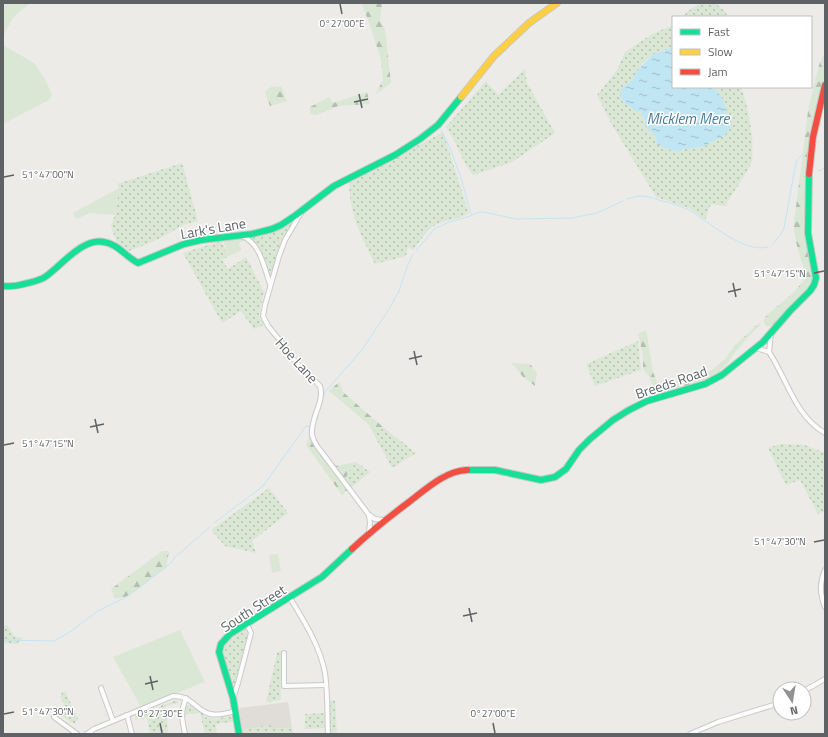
<svg xmlns="http://www.w3.org/2000/svg" width="828" height="737" font-family="'Titillium Web',sans-serif">
<style>
.education{fill:#e0ddd8}
.grass{fill:url(#grass-dots)}
.forest{fill:url(#forest-firs)}
.green{fill:#dae7d5}
.water{fill:url(#water-ripples)}
.lines{fill:none;stroke-linecap:round;stroke-linejoin:round}
.stream{stroke:#c0e5f3;stroke-width:1}
.street-casing{stroke:#c9c9c8;stroke-width:6}
.fast-casing{stroke:#c7c8c7;stroke-width:8}
.slow-casing{stroke:#c7c8c7;stroke-width:8}
.jam-casing{stroke:#c7c8c7;stroke-width:8}
.street{stroke:#fcfcfc;stroke-width:4}
.fast{stroke:#16e098;stroke-width:6}
.slow{stroke:#ffcf43;stroke-width:6}
.jam{stroke:#f24e42;stroke-width:6}
.ticks{fill:none;stroke:#5e6265;stroke-width:1.5}
.labels{text-anchor:middle;dominant-baseline:central;stroke-width:3;stroke-linejoin:round;paint-order:stroke}
.street-label{font-size:14px;fill:#5e6265;stroke:#fff}
.water-label{font-size:15px;font-style:italic;fill:#437b99;stroke:#fff}
.ticks-label{font-size:10px;text-anchor:middle;fill:#5e6265;stroke:#fff;stroke-width:3;stroke-linejoin:round;paint-order:stroke}
</style>
<defs>
<pattern id="grass-dots" width="8" height="8" patternUnits="userSpaceOnUse"><rect width="8" height="8" fill="#dae7d5"/><path d="M2 2h.1M6 6h.1" fill="none" stroke="#b4bfb0" stroke-width="1.8" stroke-linecap="round"/></pattern>
<pattern id="forest-firs" width="22" height="20" patternUnits="userSpaceOnUse"><rect width="22" height="20" fill="#dae7d5"/><path d="M5 1l3.5 6h-7zM16 11l3.5 6h-7z" fill="#b4bfb0"/></pattern>
<pattern id="water-ripples" width="26" height="14" patternUnits="userSpaceOnUse"><rect width="26" height="14" fill="#c0e5f3"/><path d="M2 4q2-2 4 0t4 0M15 11q2-2 4 0t4 0" fill="none" stroke="#9fbdc8"/></pattern>
</defs>
<rect width="100%" height="100%" fill="#edebe8"/>
<path class="education" d="M288,702L293,734H243L239,708Z"/>
<g class="grass">
<path d="M701,3L716,4L726,12L727,17H682L688,11Z"/>
<path d="M673,25V47L652,55L642,64L633,79L621,89L622,101L640,112L644,118V123L656,137L657,144L664,148L679,152L685,148C700,151 722,139 730,128L722,98L714,87H741C748,107 755,140 752,161C750,168 730,198 725,206L711,204L705,220L689,208L656,197L612,125L597,95L617,70L625,52L652,34Z"/>
<path d="M525,69L527,83L555,133L512,162L473,175C461,161 457,142 446,127L486,81L498,95Z"/>
<path d="M443,132L469,213C458,220 443,219 432,227C425,232 419,243 413,250L408,247L406,256L375,264C361,235 350,216 349,183Z"/>
<path d="M182,163L198,221L183,225L159,239L129,251L116,241L111,226L115,215L119,188L117,184Z"/>
<path d="M294,218L295,220L270,276L268,275L249,239L250,236Z"/>
<path d="M221,241L229,256L222,260L228,269L246,257L264,292L259,315L264,325L254,329L241,311L222,323L183,253Z"/>
<path d="M638,341L641,370L595,386L586,364Z"/>
<path d="M383,427L416,453L392,468L372,431Z"/>
<path d="M780,444L805,445L825,453V511L818,514L800,480L786,485L768,448Z"/>
<path d="M356,462L370,472L342,495L347,475Z"/>
<path d="M269,488L288,513L252,541L256,553L225,546L211,530Z"/>
<path d="M7,625L14,636L22,638L17,644L3,643V626Z"/>
<path d="M243,628L245,629L248,635L235,683L233,685L230,684L220,654L225,640Z"/>
<path d="M283,651C282,668 280,684 281,700L266,702L277,653L278,652Z"/>
<path d="M65,691L78,719L75,724L61,716L59,709L65,707L60,696L62,695L61,692Z"/>
<path d="M176,700L179,703L166,706L168,734H150L147,718L135,720V716L148,710L151,711L158,709L162,705Z"/>
<path d="M335,700L337,734H330L328,701Z"/>
<path d="M188,705H191L202,713L205,717L214,719L230,716L232,718L236,717L237,721L216,724L217,734H205L200,713L186,714V707Z"/>
<path d="M325,713L327,728L305,729V714Z"/>
<path d="M271,725V729L292,727L293,734H245L244,729Z"/>
</g>
<g class="forest">
<path d="M361,3H382L380,20L385,29L391,83L375,95L383,80L381,60L369,22Z"/>
<path d="M825,52V80L817,112L807,202L814,269L813,285L775,324L767,327L763,321L766,316L794,292L806,278C802,259 793,241 794,222L808,111L816,76L820,62Z"/>
<path d="M281,86L287,101L278,104L270,106L265,92L271,87Z"/>
<path d="M367,92L370,104L338,106L316,115L310,114V107L329,97L333,103Z"/>
<path d="M759,323L761,325C752,332 745,341 737,350C731,357 728,366 720,370V372L724,371L717,378L657,396L653,387L650,378L643,369V356L638,334L645,330L647,334L653,372L659,387L677,383L709,372L725,359L735,345Z"/>
<path d="M512,363L530,364L537,373L535,386L523,377Z"/>
<path d="M339,382L343,392L383,427L372,431L368,424L329,391Z"/>
<path d="M312,430L323,452L336,466L356,462L347,475L342,495L306,445Z"/>
<path d="M162,551H169L167,563V567L128,596L115,599L111,589Z"/>
</g>
<g class="green">
<path d="M3,3H31C13,16 11,18 3,39Z"/>
<path d="M3,45L34,63L45,79L52,95L49,100L3,124Z"/>
<path d="M119,188L115,215L90,213L76,219L73,213Z"/>
<path d="M242,238L246,240L240,242L239,245L242,250L229,256L223,240Z"/>
<path d="M278,554L281,571L272,573L269,555Z"/>
<path d="M180,630L205,682L141,707L113,657Z"/>
</g>
<path class="water" d="M673,47V87H714L722,98L729,119L730,128L725,135L705,146L690,149L685,148L679,152L664,148L657,144L656,137L646,127L644,118L640,112C635,112 633,108 629,106C622,101 619,98 621,89L633,79L637,71L652,55Z"/>
<g class="lines">
<g class="stream">
<path d="M441,130L450,148L461,178L471,214"/>
<path d="M806,163H807"/>
<path d="M818,171L825,168"/>
<path d="M627,199C642,194 648,196 662,201C671,203 681,206 689,210C709,222 744,254 768,247"/>
<path d="M772,245L781,234L784,228L795,168L797,160L803,154"/>
<path d="M416,251L434,229L449,222L467,217L479,212H484L516,219L572,218L597,213L623,201"/>
<path d="M319,409L325,392L362,350L389,309L399,291L407,267L413,254"/>
<path d="M214,523L263,486L306,426H309"/>
<path d="M3,640L54,641L70,632L98,611L128,596L171,563L174,558L210,527"/>
</g>
<defs>
<g id="street">
<path d="M301,213L285,240L279,256L265,305L263,316L268,326L283,344L294,360L320,386C325,402 310,418 312,435C313,439 315,443 317,446L369,515L375,519L383,520"/>
<path d="M242,236C260,243 264,267 270,284"/>
<path d="M756,348L769,352C787,379 795,416 825,433"/>
<path d="M769,352L771,334"/>
<path d="M369,533L370,523L369,515"/>
<path d="M825,570C819,584 820,594 825,607"/>
<path d="M290,598C304,621 320,646 325,673C328,693 327,714 328,734"/>
<path d="M284,653V686L326,685"/>
<path d="M101,688L113,721"/>
<path d="M804,691L825,679"/>
<path d="M233,698L238,683L251,633L247,624"/>
<path d="M127,715L132,734"/>
<path d="M54,717L77,734"/>
<path d="M87,734L94,729L173,696C193,696 195,710 210,714C218,716 228,713 236,711"/>
<path d="M185,734C182,719 180,713 186,698"/>
<path d="M690,734L718,722L780,703"/>
</g>
<g id="fast">
<path d="M3,286C11,287 17,286 24,284C31,282 39,281 45,277C61,266 83,237 104,242C118,244 126,257 138,263L184,244L201,240L252,234L272,229L281,225L296,215L334,186L395,155L420,139L438,125L461,97"/>
<path d="M467,470H495L541,480L555,477L566,469L579,450L590,439L613,420L629,410L647,401L705,384L722,375L763,342L790,311L810,291L814,285L816,278L808,233L809,174"/>
<path d="M239,734L233,698L219,652L221,644L230,634L322,577L352,549"/>
</g>
<path id="slow" d="M461,97L494,56L529,23L557,3"/>
<g id="jam">
<path d="M809,174L813,137L825,85"/>
<path d="M352,549C370,532 389,517 409,502C426,489 445,471 467,470"/>
</g>
</defs>
<use href="#street" class="street-casing"/>
<use href="#fast" class="fast-casing"/>
<use href="#slow" class="slow-casing"/>
<use href="#jam" class="jam-casing"/>
<use href="#street" class="street"/>
<use href="#fast" class="fast"/>
<use href="#slow" class="slow"/>
<use href="#jam" class="jam"/>
</g>
<path class="ticks" d="M340,4L342,14M359,94L362,108M354,102L368,99M4,177L14,175M814,273L824,271M733,283L736,297M728,292L741,289M414,351L417,365M409,359L422,356M95,419L98,433M90,427L104,424M4,445L14,443M814,542L824,540M469,608L472,622M463,616L477,613M150,676L153,690M145,684L158,681M4,714L14,712M160,723L162,733M493,723L495,733"/>
<g class="labels">
<g class="street-label">
<text transform="translate(213 228) rotate(-10)">Lark's Lane</text>
<text transform="translate(297 360) rotate(48)">Hoe Lane</text>
<text transform="translate(671 382) rotate(-19)">Breeds Road</text>
<text transform="translate(253 608) rotate(-33)">South Street</text>
</g>
<g class="water-label">
<text x="688" y="118">Micklem Mere</text>
</g>
</g>
<g class="ticks-label">
<text x="342" y="27">0°27'00"E</text>
<text x="48" y="178">51°47'00"N</text>
<text x="780" y="277">51°47'15"N</text>
<text x="48" y="447">51°47'15"N</text>
<text x="780" y="545">51°47'30"N</text>
<text x="48" y="715">51°47'30"N</text>
<text x="160" y="717">0°27'30"E</text>
<text x="493" y="717">0°27'00"E</text>
</g>
<rect width="828" height="737" fill="none" stroke="#5e6265" stroke-width="8"/>
<rect x="672" y="16" width="140" height="72" fill="#ffffff" stroke="#bfc0c1"/>
<rect x="680" y="29" width="20" height="6" fill="#16e098" stroke="#bfc0c1"/>
<text x="708" y="36" font-size="12" fill="#5e6265">Fast</text>
<rect x="680" y="49" width="20" height="6" fill="#ffcf43" stroke="#bfc0c1"/>
<text x="708" y="56" font-size="12" fill="#5e6265">Slow</text>
<rect x="680" y="69" width="20" height="6" fill="#f24e42" stroke="#bfc0c1"/>
<text x="708" y="76" font-size="12" fill="#5e6265">Jam</text>
<g transform="translate(792 701) rotate(168)"><circle r="19" fill="#ffffff" stroke="#bfc0c1"/>
<path d="M0-3L7 15L0 10L-7 15Z" fill="#909293"/>
<text y="-6" font-size="11" font-weight="bold" text-anchor="middle" fill="#5e6265">N</text>
</g>
</svg>
